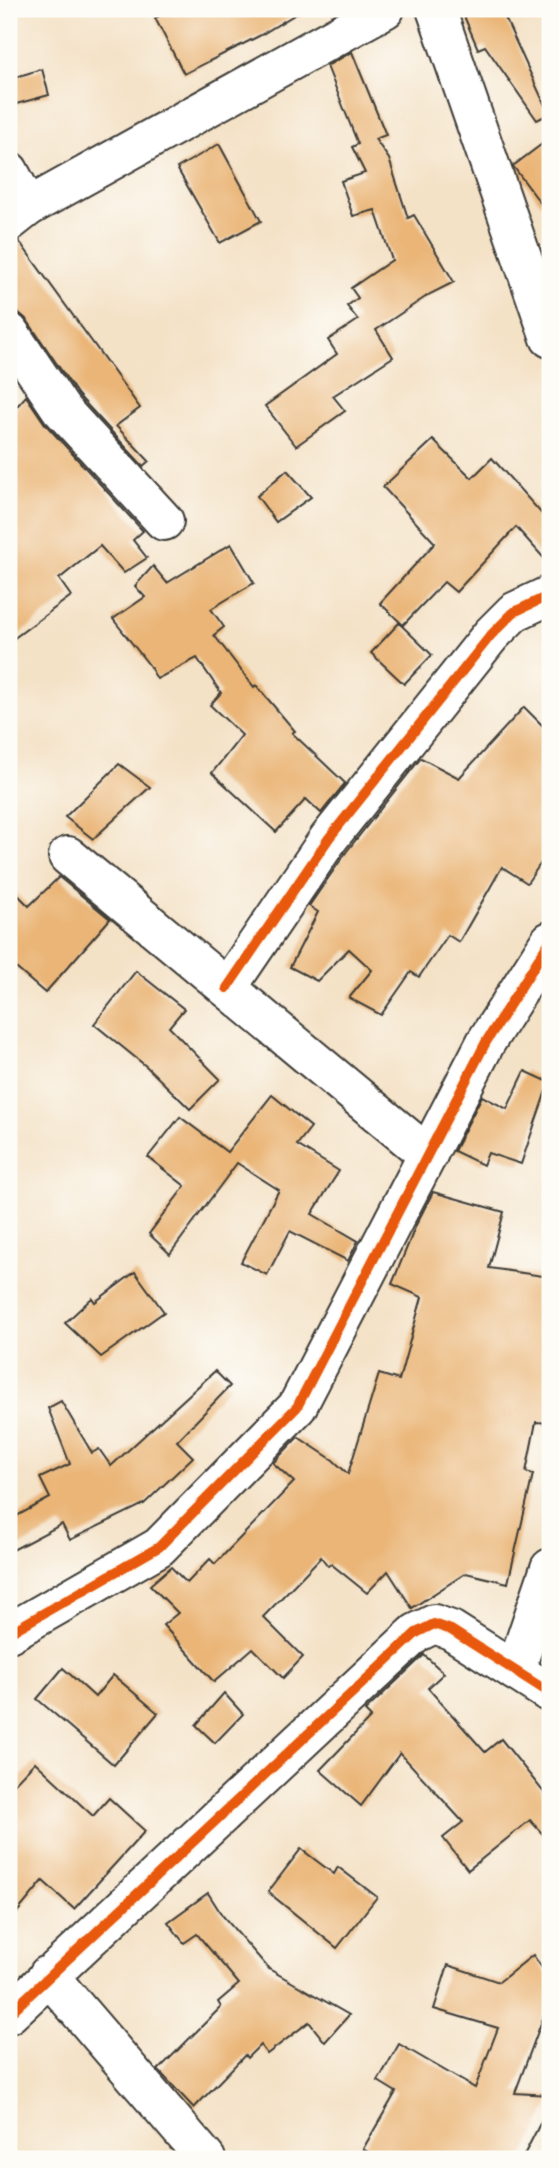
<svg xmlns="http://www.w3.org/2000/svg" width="559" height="2168" font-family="Cardo,serif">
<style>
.building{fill:#eab577}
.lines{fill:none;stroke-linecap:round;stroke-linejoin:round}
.minor-casing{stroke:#3c3a36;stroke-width:42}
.minor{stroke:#fff;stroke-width:38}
.cycleway-casing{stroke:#fdfcf7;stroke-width:15}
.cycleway{stroke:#e8590c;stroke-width:10}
</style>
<rect width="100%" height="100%" fill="#fdfcf7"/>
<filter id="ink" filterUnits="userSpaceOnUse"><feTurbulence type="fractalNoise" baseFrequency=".0143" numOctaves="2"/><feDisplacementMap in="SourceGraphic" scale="14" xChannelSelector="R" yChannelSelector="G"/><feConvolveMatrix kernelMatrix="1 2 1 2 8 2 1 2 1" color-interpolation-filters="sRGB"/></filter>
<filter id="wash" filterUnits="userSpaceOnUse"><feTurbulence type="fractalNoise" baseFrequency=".00686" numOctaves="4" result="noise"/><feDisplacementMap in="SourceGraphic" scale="28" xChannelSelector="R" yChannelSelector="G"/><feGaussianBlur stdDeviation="1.57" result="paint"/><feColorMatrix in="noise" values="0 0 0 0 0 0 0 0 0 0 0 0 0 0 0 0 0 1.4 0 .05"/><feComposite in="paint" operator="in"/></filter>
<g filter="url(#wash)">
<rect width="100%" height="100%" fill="#f4e2c7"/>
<g id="blocks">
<g class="building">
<path d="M173,9H304L259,36L184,74L155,18Z"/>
<path d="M461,9H501L549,114L537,120L485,46L478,49Z"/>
<path d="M352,52L386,135L375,139L389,159L408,218L414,215L454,282L430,294L376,330L393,357L333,396L345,411L296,446L265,406L337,354L328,340L358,320L347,306L358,298L351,288L392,260L375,210L353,216L341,181L365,173L352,147L358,144L327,66Z"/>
<path d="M42,69L49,95L9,106V79Z"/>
<path d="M550,138V216L513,166Z"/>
<path d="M219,144L261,221L220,243L177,168Z"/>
<path d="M19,241L140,408L116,426L149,461L143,466L78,395L27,320L19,313L9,310V243Z"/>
<path d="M26,396L45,424L143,531L133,540L147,558L124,573L100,546L59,579L71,596L9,642V415Z"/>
<path d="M433,440L472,478L492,458L550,523V565L516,527L456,592L444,582L403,625L380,603L435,543L383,487Z"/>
<path d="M287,470L311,497L276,522L257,496Z"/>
<path d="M231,544L254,583L211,609L224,627L214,635L254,687L256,685L295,731L292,733L345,783L321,813L306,799L276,832L212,773L242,735L210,705L221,693L197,658L157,679L149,665L113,619L145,597L135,586L153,566L167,583Z"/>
<path d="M399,623L432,655L404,684L371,653Z"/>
<path d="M524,707L550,733V850L527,883L502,867L459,942L448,935L419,977L411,972L381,1015L349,998L372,970L349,949L317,981L290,967L318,912L309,906L347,851L421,758L459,778Z"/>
<path d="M119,764L150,787L93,839L65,817Z"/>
<path d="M59,877L110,919L45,993L9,962V886L29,906Z"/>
<path d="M136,971L184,1009L169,1027L220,1079L190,1109L147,1067L94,1024Z"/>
<path d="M525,1071L549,1082L521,1164L488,1153L483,1165L454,1151L482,1096L507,1109Z"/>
<path d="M272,1095L311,1127L297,1145L339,1171L312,1214L358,1241L348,1261L290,1231L267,1275L241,1262L279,1190L237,1163L170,1254L149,1234L185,1186L148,1157L180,1117L227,1152Z"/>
<path d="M433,1192L504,1212L489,1268L550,1277V1423L536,1422L526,1472L533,1474L508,1583L466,1573L412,1608L388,1571L367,1593L331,1564L328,1566L321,1557L263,1617L303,1657L283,1678L253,1648L214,1682L163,1625L178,1613L150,1585L171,1567L187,1583L210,1559L215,1564L294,1482L273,1463L298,1437L333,1460L348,1474L379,1374L399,1380L422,1297L392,1284L416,1225Z"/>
<path d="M135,1272L164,1312L101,1357L65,1323L92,1298L95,1302Z"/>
<path d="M215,1371L230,1386L177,1441L193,1457L144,1504L70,1540L62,1524L9,1552V1520L50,1498L40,1478L70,1464L48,1408L61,1401L92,1453L99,1449L111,1466Z"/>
<path d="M424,1655L444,1673L428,1688L485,1752L501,1739L550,1800V1842L530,1820L468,1870L443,1838L463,1822L400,1753L361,1806L320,1770L371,1717L365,1711Z"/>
<path d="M63,1668L95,1697L113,1675L158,1713L114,1765L37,1699Z"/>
<path d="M224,1693L243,1714L215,1743L196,1725Z"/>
<path d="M35,1762L93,1816L109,1798L145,1831L74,1909L43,1881L9,1922V1789Z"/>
<path d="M301,1849L334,1874L338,1867L377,1897L337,1948L268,1892Z"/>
<path d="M208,1893L222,1915L269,1969L349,2015L325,2042L309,2022L267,2054L260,2045L247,2058L245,2055L194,2108L158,2070L221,2007L218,2002L239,1984L197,1934L184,1943L168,1922Z"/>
<path d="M533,1955L550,1979V1999L515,2093L550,2095V2104L522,2159H380L363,2149L396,2092L378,2081L399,2044L475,2088L498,2028L434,2009L448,1965L499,1982Z"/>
</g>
</g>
</g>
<g filter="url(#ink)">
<use href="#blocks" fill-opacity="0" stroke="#3c3a36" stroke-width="2"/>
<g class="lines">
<defs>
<g id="minor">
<path d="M436,9L550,338"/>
<path d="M9,171L28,207"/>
<path d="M9,222L28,207L385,9"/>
<path d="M9,332L61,409L164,521"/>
<path d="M68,856L428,1155"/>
<path d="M227,988L329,838L491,635L514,612L550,595"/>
<path d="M9,1633L159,1547L297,1407L486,1042L550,941"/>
<path d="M515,1671L550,1568"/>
<path d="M48,1975L206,2159"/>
<path d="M9,2014L416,1633L434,1624L451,1630L550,1693"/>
</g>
</defs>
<use href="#minor" class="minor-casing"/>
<use href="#minor" class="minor"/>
<defs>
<g id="cycleway">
<path d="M227,988L329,838L491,635L514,612L550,595"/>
<path d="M9,1633L159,1547L297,1407L486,1042L550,941"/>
<path d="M9,2014L416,1633L434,1624L451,1630L550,1693"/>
</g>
</defs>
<use href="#cycleway" class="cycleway-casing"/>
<use href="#cycleway" class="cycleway"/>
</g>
</g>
<rect width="559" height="2168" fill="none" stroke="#fdfcf7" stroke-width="35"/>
</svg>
